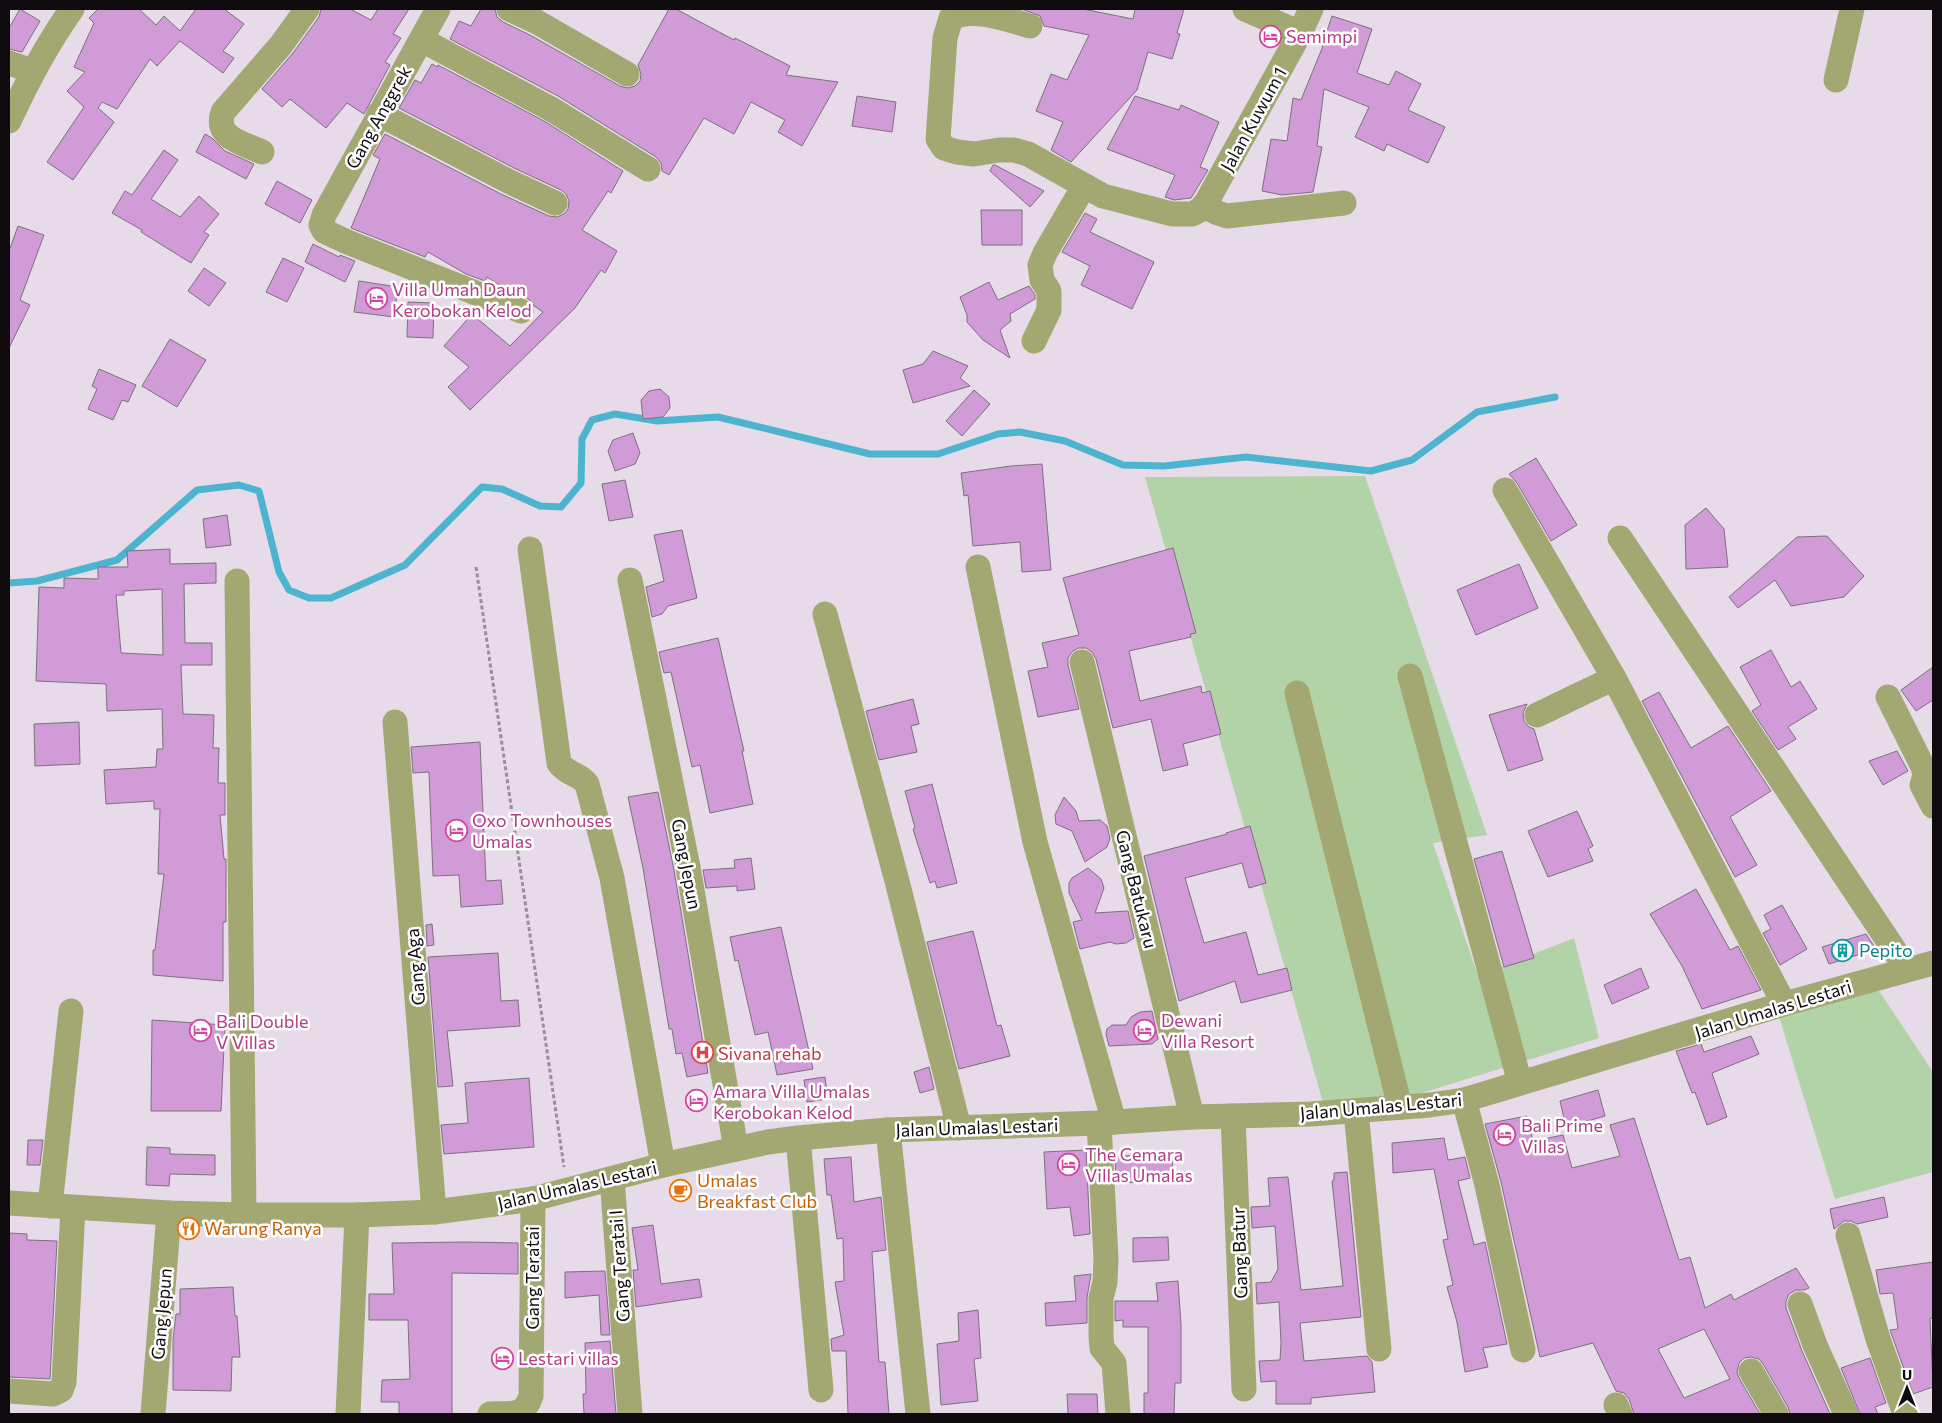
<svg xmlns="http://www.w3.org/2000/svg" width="1942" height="1423" font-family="Commissioner,sans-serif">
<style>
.green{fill:#b2d2a7}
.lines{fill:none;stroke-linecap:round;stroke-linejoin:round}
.stream{stroke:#4db4cf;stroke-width:7}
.building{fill:#d09bd6;stroke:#7c717d;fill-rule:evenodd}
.path{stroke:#988f99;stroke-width:3;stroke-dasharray:4 2.5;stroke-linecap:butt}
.minor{stroke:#a3a872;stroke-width:25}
.labels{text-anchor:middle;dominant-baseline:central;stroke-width:5;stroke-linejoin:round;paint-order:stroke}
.hotel-label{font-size:18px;fill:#b23c85;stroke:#fff;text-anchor:start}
.street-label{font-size:18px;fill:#0e0a0e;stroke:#fff}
.culture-label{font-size:18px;fill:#0d838f;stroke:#fff;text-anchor:start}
.health-label{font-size:18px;fill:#be3a42;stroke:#fff;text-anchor:start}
.food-label{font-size:18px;fill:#c56008;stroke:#fff;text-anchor:start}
</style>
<rect width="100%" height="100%" fill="#e8dbe9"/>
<g class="green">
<path d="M1365,476L1487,835L1433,843L1478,976L1574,938L1599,1038L1399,1100L1324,1106L1145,477Z"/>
<path d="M1868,974L1933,1072V1172L1835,1199L1773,997Z"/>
</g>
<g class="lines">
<path class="stream" d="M9,583L37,581L117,560L197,490L239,485L259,491L279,572L289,590L309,598H331L405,565L482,487L502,489L540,506L561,507L581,483L582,439L592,420L615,414L657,421L718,417L870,454H938L998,434L1020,432L1065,441L1123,465L1164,466L1246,457L1371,471L1412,460L1477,412L1555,397"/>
</g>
<g class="building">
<path d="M20,9L40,21L22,52L9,49V28Z"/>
<path d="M98,9H139L156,25L164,16L180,31L196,9H224L244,24L223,51L234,58L223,73L180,41L157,66L150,59L117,109L102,102L98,108L114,122L73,180L47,162L84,107L67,91L85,72L74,67L94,23L89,18Z"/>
<path d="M321,9H350L371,20L378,9H409L393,34L401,38L385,62L390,65L364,114L347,103L326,128L290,99L282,107L262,89L293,53L319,17Z"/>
<path d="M481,9H495L497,17L503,22L530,35L620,86L627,88L635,86L640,81L641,74L638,65L669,9H676L734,40L735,38L790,66L786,75L838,82L802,146L778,132L785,120L751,102L734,134L704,118L669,175L662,171L661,163L656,157L558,96L450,39L459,21L471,26Z"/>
<path d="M1022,9H1083L1133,19L1135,9H1184L1177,33L1180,34L1172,59L1148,52L1137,90L1071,162L1051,150L1063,122L1036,111L1051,74L1067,80L1089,35L1044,26L1040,16Z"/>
<path d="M1332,16L1372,29L1357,73L1389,85L1396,71L1421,84L1408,110L1445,127L1428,163L1387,144L1384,151L1355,137L1369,107L1324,89L1317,146L1322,147L1313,192L1282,195L1262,191L1271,139L1287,141L1293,98L1301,100L1323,46H1322Z"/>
<path d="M432,64L437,67L438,65L544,121L623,171L611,193L608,191L582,230L617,251L605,273L601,270L575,308L470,410L448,387L469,367L444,346L472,314L510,346L543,312L534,306L532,302L527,298L509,291L487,277L485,281L466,274L428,252L425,257L351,228L380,159L373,155L385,134L501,194L549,216L557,217L564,214L568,209L569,201L566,194L561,190L514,168L399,108L415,80L421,83Z"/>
<path d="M857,96L896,102L892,132L852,126Z"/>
<path d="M1135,96L1179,110L1181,105L1219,122L1200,167L1208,170L1191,198L1174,200L1165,197L1175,175L1107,149Z"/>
<path d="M205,134L212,138L225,151L254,164L246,179L196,152Z"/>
<path d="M164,150L178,160L151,199L180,217L199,196L219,214L204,232L209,235L191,263L141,232L142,230L112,213L125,191L132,195Z"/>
<path d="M993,165H995L1044,191L1030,207L990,171Z"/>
<path d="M277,181L312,200L300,223L265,204Z"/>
<path d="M981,210H1022V245H982Z"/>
<path d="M1085,213L1097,219L1090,232L1154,262L1132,309L1081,285L1090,266L1062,252Z"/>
<path d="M18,226L44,235L20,300L30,305L9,348V251Z"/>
<path d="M313,244L339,257L340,255L355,261L345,282L305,262Z"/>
<path d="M283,258L304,268L287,302L266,292Z"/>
<path d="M204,268L226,283L209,306L188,291Z"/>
<path d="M359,281L398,287L394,317L354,312Z"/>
<path d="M989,282L998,300L1029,286L1035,295V299L1010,314L1011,321L1000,330L1010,358L983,340L967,322V315L960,297Z"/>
<path d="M408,302L434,303L433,338L407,337Z"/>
<path d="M170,339L206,360L177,407L142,386Z"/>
<path d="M933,351L968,366L960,378L970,386L913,403L903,370L923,364Z"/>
<path d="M99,369L136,385L128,402L122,400L113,420L88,409L97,389L92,386Z"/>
<path d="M660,389L669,397L670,408L663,417L643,419L641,400L649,391Z"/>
<path d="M974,390L990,404L962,436L946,421Z"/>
<path d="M633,433L640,453L635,464L615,471L608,451L613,440Z"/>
<path d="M1536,458L1577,525L1551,541L1517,483L1509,474Z"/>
<path d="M1042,464L1051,570L1022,572L1020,542L973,546L968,495L964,496L961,473L1011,466Z"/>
<path d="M625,480L633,517L609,521L602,484Z"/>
<path d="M1706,508L1724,529L1728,567L1686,569L1685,525Z"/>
<path d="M227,515L231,545L206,548L203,519Z"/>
<path d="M682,530L697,598L668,606L662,614L652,617L646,587L664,581L654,535Z"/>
<path d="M1827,536L1864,576L1844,597L1791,606L1775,580L1738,608L1729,597L1797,537Z"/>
<path d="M1173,548L1196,633L1190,634L1191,637L1129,651L1140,701L1201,686L1202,693L1210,691L1221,734L1183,744L1188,765L1163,771L1151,719L1113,728L1096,659L1092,652L1086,648H1078L1072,652L1068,658V665L1079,709L1038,717L1028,671L1048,667L1042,643L1079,635L1063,578Z"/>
<path d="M170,549V564L216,563V583L184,584L185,643H212V665H181L183,714L214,715L213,748H219L218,783H225V815H220L224,859H226V922H223V981L153,975V950H155L164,874H158L160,809H154V801L106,804L104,770L156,767L157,749H163L162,709L107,711L106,684L36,681L39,587L64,588V578L98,579V567H128L127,551ZM162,589L163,655L121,653L116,595H124V591Z"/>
<path d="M1519,564L1538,608L1476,635L1457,590Z"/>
<path d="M718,638L744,751H742L753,804L710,813L700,765L692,767L671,672L664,673L659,652Z"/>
<path d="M1771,650L1791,687L1800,681L1817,709L1788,727L1796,739L1778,750L1752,711L1761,705L1740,667Z"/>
<path d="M1933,667V700L1916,711L1901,690Z"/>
<path d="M1659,692L1691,748L1728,726L1771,791L1730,817L1757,865L1735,877L1642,701Z"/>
<path d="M913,699L919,724L911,726L917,752L879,760L866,711Z"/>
<path d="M1527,704L1523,713L1524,721L1529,727L1534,729L1543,760L1508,771L1489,715Z"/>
<path d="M79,722L80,764L35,766L34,724Z"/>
<path d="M480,742L486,881L501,880L503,904L461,907L459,875L433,876L429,772L413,773L411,747Z"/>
<path d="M1897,751L1908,771L1883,785L1869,761Z"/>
<path d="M932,784L957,883L937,888L935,881L930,883L913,829L915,828L905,791Z"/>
<path d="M658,792L674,870L708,1073L687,1077L682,1053L676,1054L672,1029H669L643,868L628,797Z"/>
<path d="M1064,797L1076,811L1079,821L1100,820L1107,826L1110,838L1107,847L1085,862L1072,831L1056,824L1055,815Z"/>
<path d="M1577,811L1593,846L1588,849L1593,861L1548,877L1528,831Z"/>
<path d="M1250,826L1266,883L1249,888L1242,863L1185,878L1204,943L1246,932L1258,975L1287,968L1292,990L1241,1003L1235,981L1179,1001L1144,856L1227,834L1226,833Z"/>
<path d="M1502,851L1534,958L1504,967L1474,859Z"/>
<path d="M751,858L755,889L737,891V886L706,888L703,870L735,868L734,860Z"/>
<path d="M1088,868L1101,879L1104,888L1095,913L1128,911L1134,938L1126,943L1116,944L1110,942L1080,949L1073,922L1082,920L1069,893V883L1072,878Z"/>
<path d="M1696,889L1730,950L1738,946L1761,990L1702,1009L1682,966L1650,914Z"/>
<path d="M1782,905L1807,949L1780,965L1763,933L1771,929L1764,915Z"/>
<path d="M432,924L434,945L427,946L426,925Z"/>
<path d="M781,927L813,1069L777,1075L768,1032L755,1035L738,960L735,961L730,937Z"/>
<path d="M973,931L997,1026L1001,1025L1010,1056L959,1069L927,942Z"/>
<path d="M1866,934L1876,949L1829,964L1822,947Z"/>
<path d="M498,953L501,1001L518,1000L520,1026L447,1031L453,1086L438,1087L428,957Z"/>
<path d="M1641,968L1649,988L1612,1004L1604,985Z"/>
<path d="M1152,1011L1158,1039L1152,1044L1109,1046L1106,1034L1107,1029L1112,1025H1126L1131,1017L1140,1012Z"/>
<path d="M152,1020L225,1025L221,1111H151Z"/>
<path d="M1751,1036L1759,1054L1712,1073L1727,1117L1707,1125L1695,1092L1692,1093L1676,1051L1701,1044L1704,1052Z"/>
<path d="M929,1067L934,1089L920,1093L914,1072Z"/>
<path d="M825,1077L828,1099L807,1102L804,1080Z"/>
<path d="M529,1078L534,1147L444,1154L441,1125L468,1123L465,1083Z"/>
<path d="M1598,1090L1605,1116L1566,1127L1560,1101Z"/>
<path d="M1527,1116L1533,1141L1563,1135L1572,1168L1620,1156L1610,1125L1634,1118L1679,1260L1690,1257L1705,1308L1731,1294L1734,1300L1796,1268L1809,1288L1804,1290H1796L1789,1294L1786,1301V1308L1802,1351L1830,1414H1790L1788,1407L1763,1364L1759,1359L1751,1357L1744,1358L1739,1363L1737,1372L1739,1378L1760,1414H1634L1629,1399L1624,1393L1616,1391L1593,1343L1540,1357L1501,1182L1485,1124ZM1704,1329L1730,1379L1684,1398L1658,1349Z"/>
<path d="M1444,1138L1448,1160L1465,1157L1470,1178L1458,1181L1474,1245L1485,1242L1507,1344L1483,1348L1488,1367L1465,1372L1457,1322L1447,1287L1453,1285L1443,1240L1448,1239L1434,1169L1393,1173L1392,1143Z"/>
<path d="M28,1140H43L40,1165H27Z"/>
<path d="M147,1147L170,1148V1154L215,1155V1175L170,1174L169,1186L146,1185Z"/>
<path d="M1086,1150L1090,1234L1074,1236L1070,1207L1047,1209L1044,1152Z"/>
<path d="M1172,1155L1173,1181L1116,1183L1115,1156Z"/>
<path d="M851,1157L854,1202L881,1197L886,1250L872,1252L879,1362H885L889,1414H848L846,1351H832L831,1339L844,1335L835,1282L844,1281L843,1238L837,1239L831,1195H827L824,1159Z"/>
<path d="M1347,1172L1361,1317L1300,1323L1304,1361L1367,1356L1372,1362L1375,1392L1311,1398V1404H1276V1381L1261,1382L1259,1361L1280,1360L1281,1343L1279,1302L1257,1304L1256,1283L1271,1282L1278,1269L1275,1226L1252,1228L1251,1207L1270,1206L1268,1178L1288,1177L1301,1290L1343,1286L1332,1181L1334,1180V1173Z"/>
<path d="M1884,1197L1888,1217L1857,1224L1851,1221H1844L1834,1229L1830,1209Z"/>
<path d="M653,1225L661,1284L699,1279L702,1297L636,1307L633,1270H638L632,1228Z"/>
<path d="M9,1233L27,1234V1240L57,1241L50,1379L9,1377Z"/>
<path d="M1168,1237L1169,1260L1133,1262V1238Z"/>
<path d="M465,1242L518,1243V1274L452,1273V1414H399V1402H381L382,1380L410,1379L408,1320H369V1294H394L392,1243Z"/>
<path d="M1933,1262V1318H1930L1933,1387L1913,1394L1890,1330L1898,1329L1893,1293L1880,1294L1876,1270Z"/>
<path d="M605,1271L610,1335H601L599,1295L565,1298V1272Z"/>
<path d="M1091,1274L1087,1298V1323L1046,1326L1045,1303L1076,1301L1074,1276Z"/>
<path d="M1178,1281L1181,1324V1383H1175L1174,1414H1144V1393H1148V1327H1123V1320L1115,1321V1301H1158L1156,1283Z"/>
<path d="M233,1287L235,1316H237L240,1357H232L231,1391L173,1390V1340L176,1314H180V1289Z"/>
<path d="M978,1310L981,1358L974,1359L978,1401L941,1405L937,1344L959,1341L958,1313Z"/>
<path d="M610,1341L616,1414H584L583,1394H586L585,1343Z"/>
<path d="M1870,1358L1886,1403L1875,1407L1878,1414H1860L1841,1368Z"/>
<path d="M1067,1394H1097L1098,1414H1068Z"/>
</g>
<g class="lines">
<path class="path" d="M476,567L564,1167"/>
<g class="minor">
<path d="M438,9L324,215L321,225L324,231L345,241L521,311"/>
<path d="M509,9L537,22L627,74"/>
<path d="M1245,9L1300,33"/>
<path d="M1030,26C1005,19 976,7 951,18L945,38L938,139L944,148L957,152L974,154L999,150H1014L1028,154L1103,196L1172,214H1192L1200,210L1206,203L1300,33L1311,9"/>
<path d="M422,40L551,109L648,169"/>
<path d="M9,63L32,71"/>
<path d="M1836,80L1852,9"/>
<path d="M379,114L508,181L555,203"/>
<path d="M9,121C27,82 47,44 72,9"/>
<path d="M262,152C243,143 214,138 223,112L281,45L307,9"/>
<path d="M1206,203L1215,212L1227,216L1344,203"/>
<path d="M1034,341L1049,310V291L1042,280L1040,265L1045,253L1084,186"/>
<path d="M1505,490L1614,678L1784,1004"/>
<path d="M1620,538L1907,969"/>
<path d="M530,549L559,763C567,775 579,773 587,784L612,878L663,1165"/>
<path d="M978,567L1035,842L1114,1122"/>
<path d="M630,580L688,867L736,1149"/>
<path d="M237,581L244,1215"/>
<path d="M825,614L897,881L959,1128"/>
<path d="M1082,662L1192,1117"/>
<path d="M1410,676L1520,1083"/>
<path d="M1297,693L1400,1107"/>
<path d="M1888,697L1923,767L1925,775L1922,785L1933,806"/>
<path d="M1537,715L1614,678"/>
<path d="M395,722L434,1212"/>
<path d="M1464,1100L1487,1185L1523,1350"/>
<path d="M1356,1111L1379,1349"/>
<path d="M1233,1116L1244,1389"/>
<path d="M1099,1123L1106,1259L1105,1282L1101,1298V1337L1102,1348L1114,1363L1118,1414"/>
<path d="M888,1130L918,1414"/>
<path d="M798,1138L821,1390"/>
<path d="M612,1179L630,1414"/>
<path d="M9,1203L169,1213L244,1215H357L434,1212L533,1199L663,1165L768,1142L798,1138L888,1130L1099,1123L1192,1117L1311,1114L1430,1105L1464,1100L1784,1004L1933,963"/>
<path d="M50,1206L71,1011"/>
<path d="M1848,1235L1878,1339L1905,1414"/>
<path d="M1800,1304L1815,1345L1846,1414"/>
<path d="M1751,1371L1776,1414"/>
<path d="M9,1391L53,1394L61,1390L64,1382L73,1208"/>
<path d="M1616,1405L1620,1414"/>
<path d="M153,1414L169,1213"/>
<path d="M348,1414L357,1215"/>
<path d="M490,1414C510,1413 524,1418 531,1396L533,1199"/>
</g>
</g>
<defs>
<symbol id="hotel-ring" viewBox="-11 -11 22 22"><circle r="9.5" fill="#fff" stroke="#d1479c" stroke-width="1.5"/><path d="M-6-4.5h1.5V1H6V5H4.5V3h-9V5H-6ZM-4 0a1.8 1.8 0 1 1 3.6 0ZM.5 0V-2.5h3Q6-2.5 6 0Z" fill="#d1479c"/></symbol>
<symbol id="building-ring" viewBox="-11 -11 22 22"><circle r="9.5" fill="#fff" stroke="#0f9aa8" stroke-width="1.5"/><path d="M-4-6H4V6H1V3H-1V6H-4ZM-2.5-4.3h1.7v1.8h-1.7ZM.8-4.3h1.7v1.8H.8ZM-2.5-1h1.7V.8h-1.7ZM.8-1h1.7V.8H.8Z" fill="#0f9aa8"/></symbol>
<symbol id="hospital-ring" viewBox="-11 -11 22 22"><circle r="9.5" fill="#fff" stroke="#e0444e" stroke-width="1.5"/><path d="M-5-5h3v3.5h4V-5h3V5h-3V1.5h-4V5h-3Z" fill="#e0444e"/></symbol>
<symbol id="cafe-ring" viewBox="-11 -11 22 22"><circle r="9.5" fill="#fff" stroke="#e8710a" stroke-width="1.5"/><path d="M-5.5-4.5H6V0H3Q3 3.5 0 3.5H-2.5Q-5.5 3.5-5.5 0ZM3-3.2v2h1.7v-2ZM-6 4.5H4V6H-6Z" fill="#e8710a"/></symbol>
<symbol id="restaurant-ring" viewBox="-11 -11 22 22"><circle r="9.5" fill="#fff" stroke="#e8710a" stroke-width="1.5"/><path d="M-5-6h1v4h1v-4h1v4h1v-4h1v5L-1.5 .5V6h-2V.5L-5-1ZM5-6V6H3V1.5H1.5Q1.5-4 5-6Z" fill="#e8710a"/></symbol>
</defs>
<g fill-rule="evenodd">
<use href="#hotel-ring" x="1258" y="24" width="25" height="25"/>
<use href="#hotel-ring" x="364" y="286" width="25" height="25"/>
<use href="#hotel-ring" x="444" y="818" width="25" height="25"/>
<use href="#building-ring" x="1830" y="938" width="25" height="25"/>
<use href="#hotel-ring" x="1132" y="1018" width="25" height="25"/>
<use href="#hotel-ring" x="188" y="1018" width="25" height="25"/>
<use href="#hospital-ring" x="690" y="1040" width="25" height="25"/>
<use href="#hotel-ring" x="684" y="1088" width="25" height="25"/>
<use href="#hotel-ring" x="1492" y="1122" width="25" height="25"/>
<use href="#hotel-ring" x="1056" y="1152" width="25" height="25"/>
<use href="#cafe-ring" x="668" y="1178" width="25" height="25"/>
<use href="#restaurant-ring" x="176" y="1216" width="25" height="25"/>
<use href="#hotel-ring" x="490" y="1346" width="25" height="25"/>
</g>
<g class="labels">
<g class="hotel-label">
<text x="1286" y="36">Semimpi</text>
<text x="392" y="289">Villa Umah Daun<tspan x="392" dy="21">Kerobokan Kelod</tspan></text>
<text x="472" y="820">Oxo Townhouses<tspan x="472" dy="21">Umalas</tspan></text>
<text x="1161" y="1020">Dewani<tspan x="1161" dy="21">Villa Resort</tspan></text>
<text x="216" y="1021">Bali Double<tspan x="216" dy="21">V Villas</tspan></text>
<text x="713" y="1091">Amara Villa Umalas<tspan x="713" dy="21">Kerobokan Kelod</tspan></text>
<text x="1521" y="1125">Bali Prime<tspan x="1521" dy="21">Villas</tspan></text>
<text x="1085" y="1154">The Cemara<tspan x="1085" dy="21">Villas Umalas</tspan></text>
<text x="518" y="1358">Lestari villas</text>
</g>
<g class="street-label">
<text transform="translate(378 117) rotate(-61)">Gang Anggrek</text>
<text transform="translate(1253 119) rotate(-61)">Jalan Kuwum 1</text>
<text transform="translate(687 864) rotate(79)">Gang Jepun</text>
<text transform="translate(1137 889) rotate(76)">Gang Batukaru</text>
<text transform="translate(415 967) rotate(-95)">Gang Aga</text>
<text transform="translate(1773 1009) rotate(-17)">Jalan Umalas Lestari</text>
<text transform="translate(1381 1106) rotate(-5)">Jalan Umalas Lestari</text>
<text transform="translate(977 1127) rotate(-2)">Jalan Umalas Lestari</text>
<text transform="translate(577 1185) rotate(-13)">Jalan Umalas Lestari</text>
<text transform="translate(1239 1253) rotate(-92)">Gang Batur</text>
<text transform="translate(619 1266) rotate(-94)">Gang Teratai I</text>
<text transform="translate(532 1278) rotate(-90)">Gang Teratai</text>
<text transform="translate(161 1314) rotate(-85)">Gang Jepun</text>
</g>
<g class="culture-label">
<text x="1859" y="950">Pepito</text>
</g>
<g class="health-label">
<text x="718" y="1053">Sivana rehab</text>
</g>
<g class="food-label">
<text x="697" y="1180">Umalas<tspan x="697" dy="21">Breakfast Club</tspan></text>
<text x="204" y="1228">Warung Ranya</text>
</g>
</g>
<rect width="1942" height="1423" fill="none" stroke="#0e0a0e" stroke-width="20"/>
<g transform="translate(1907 1388)" stroke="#ffffff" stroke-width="4" paint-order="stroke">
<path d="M0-4L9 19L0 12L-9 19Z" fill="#0e0a0e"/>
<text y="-8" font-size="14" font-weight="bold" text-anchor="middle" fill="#0e0a0e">U</text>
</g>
</svg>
